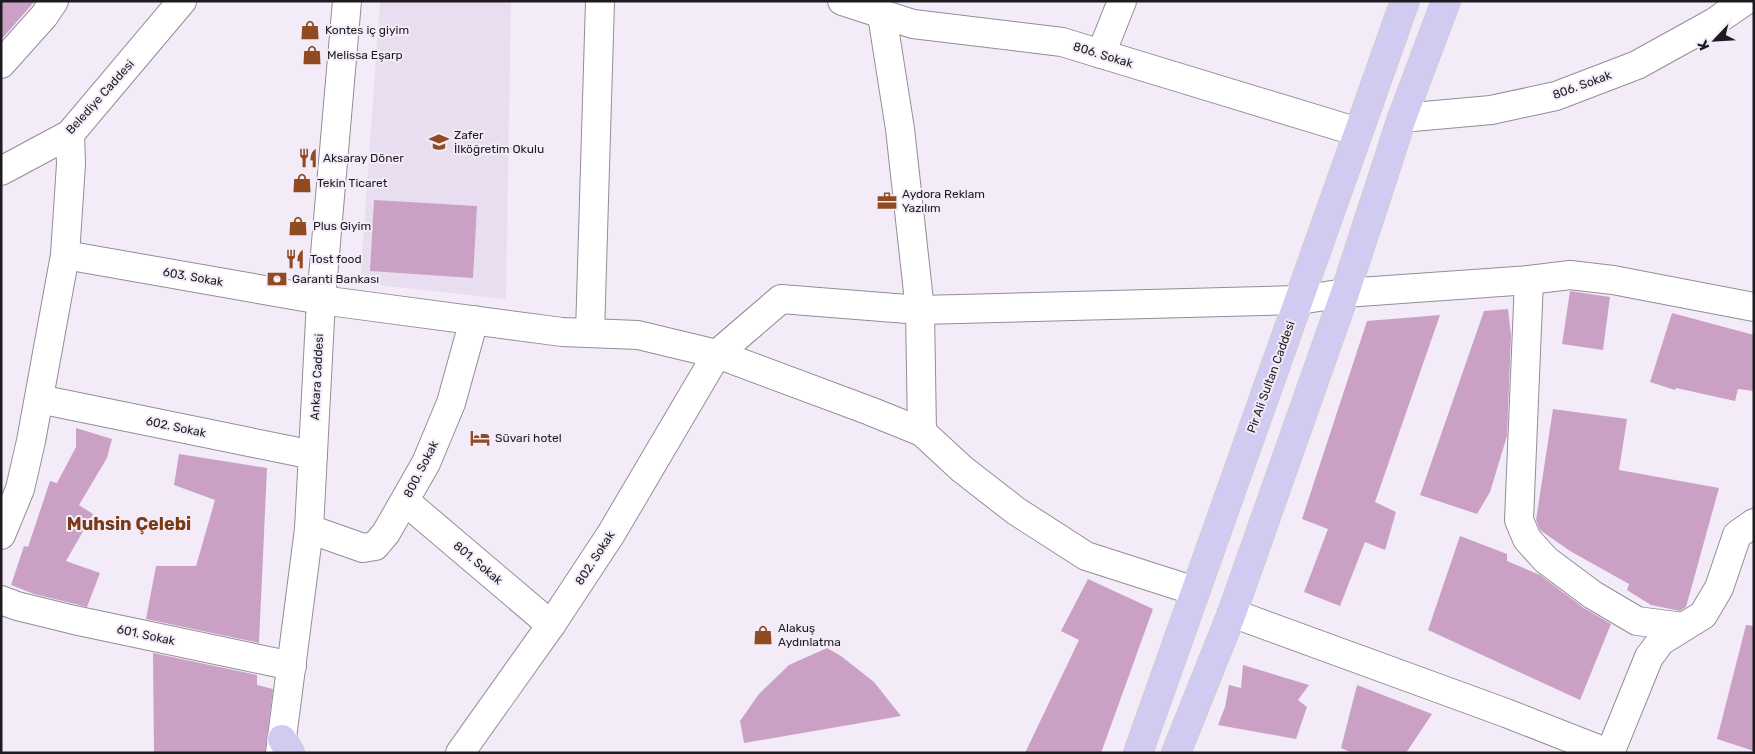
<svg xmlns="http://www.w3.org/2000/svg" width="1755" height="754" font-family="Rubik,sans-serif">
<style>
.built{fill:#e9def0}
.building{fill:#caa1c5}
.lines{fill:none;stroke-linecap:round;stroke-linejoin:round}
.minor-casing{stroke:#938d97;stroke-width:30}
.major-casing{stroke:#cdcdce;stroke-width:30}
.minor{stroke:#fff;stroke-width:28}
.major{stroke:#d1cbf2;stroke-width:28}
.labels{text-anchor:middle;dominant-baseline:central;stroke-width:4;stroke-linejoin:round;paint-order:stroke}
.poi-label{font-size:12px;fill:#1d1b1f;stroke:#f3ecf8;text-anchor:start}
.street-label{font-size:12px;fill:#1d1b1f;stroke:#f3ecf8}
.district-label{font-size:18px;font-weight:bold;fill:#783a14;stroke:#f3ecf8}
</style>
<rect width="100%" height="100%" fill="#f3ecf8"/>
<path class="built" d="M380,1H511L506,299L360,283Z"/>
<g class="building">
<path d="M1,1H35L1,40Z"/>
<path d="M374,200L477,206L473,278L370,271Z"/>
<path d="M1570,291L1610,297L1603,350L1562,344Z"/>
<path d="M1508,309L1511,335L1507,436L1490,492L1477,514L1420,495L1484,311Z"/>
<path d="M1672,313L1754,335V391L1738,389L1735,401L1676,388L1675,390L1650,382Z"/>
<path d="M1440,315L1375,502L1396,512L1385,550L1365,542L1340,606L1304,592L1328,529L1302,519L1367,321Z"/>
<path d="M1553,409L1627,419L1619,470L1719,488L1686,607L1680,611L1651,605L1627,590L1629,584L1570,551L1540,530L1536,520Z"/>
<path d="M76,428L112,439L107,458L79,505L93,514L66,561L100,573L87,607L34,594L11,585L24,546L28,547L50,481L57,483L76,447Z"/>
<path d="M179,454L267,468L259,643L146,619L156,566H196L215,500L174,485Z"/>
<path d="M1460,536L1507,554V561L1540,575L1584,608L1611,624L1580,700L1428,630Z"/>
<path d="M1088,579L1153,609L1101,753H1025L1079,640L1061,631Z"/>
<path d="M1746,625L1754,626V751L1717,739Z"/>
<path d="M827,648L841,656L874,682L901,716L744,743L740,721L759,694L789,665Z"/>
<path d="M153,653L257,675V685L273,689L265,753H154Z"/>
<path d="M1243,665L1309,685L1298,700L1307,707L1296,739L1218,725L1225,707L1229,685L1241,688Z"/>
<path d="M1357,685L1432,714L1406,753H1352L1341,748Z"/>
</g>
<g class="lines">
<defs>
<g id="minor">
<path d="M842,1L913,24L1062,42L1358,132"/>
<path d="M882,15L900,129L920,310L922,432"/>
<path d="M1101,54L1122,1"/>
<path d="M1,64L44,16L54,1"/>
<path d="M1402,118L1491,110L1556,96L1637,65L1713,23L1745,1"/>
<path d="M1,171L70,134L182,1"/>
<path d="M65,255L321,300L562,332L638,335L717,354L870,411L922,432L962,469L1016,511L1086,556L1195,591"/>
<path d="M1529,280L1519,520L1527,539L1546,560L1593,595L1637,621L1683,627"/>
<path d="M590,333L600,1"/>
<path d="M39,399L313,455"/>
<path d="M405,501L551,625"/>
<path d="M309,529L363,548L375,546L386,533L426,463L451,403L474,320"/>
<path d="M1,535L20,489L31,441L65,255L71,164L70,134"/>
<path d="M1,600L17,606L74,620L292,666"/>
<path d="M1232,613L1506,713L1608,753"/>
<path d="M280,753L309,529L321,300L347,1"/>
<path d="M460,753L551,625L611,534L717,354L781,299L920,310L1299,300L1345,293L1529,280L1570,275L1613,280L1754,307"/>
<path d="M1610,753L1649,657L1661,641L1703,615L1719,588L1737,535L1754,523"/>
</g>
<g id="major">
<path d="M282,739L290,753"/>
<path d="M1138,753L1405,1"/>
<path d="M1176,753L1232,613L1345,293L1402,118L1446,1"/>
</g>
</defs>
<use href="#minor" class="minor-casing"/>
<use href="#major" class="major-casing"/>
<use href="#minor" class="minor"/>
<use href="#major" class="major"/>
</g>
<defs>
<symbol id="shop-bare" viewBox="-9 -9 18 18"><path d="M-5-2.5h2.3a2.7 3.5 0 0 1 5.4 0H5L5.5 6h-11ZM-1.5-2.5h3a1.5 2.3 0 0 0-3 0Z" fill="#914b23" stroke="#f3ecf8" stroke-width="2.5" paint-order="stroke"/></symbol>
<symbol id="school-bare" viewBox="-9 -9 18 18"><path d="M0-5L7-2L0 1L-7-2ZM-4 1L0 2.5L4 1V4Q0 6-4 4Z" fill="#914b23" stroke="#f3ecf8" stroke-width="2.5" paint-order="stroke"/></symbol>
<symbol id="restaurant-bare" viewBox="-9 -9 18 18"><path d="M-5-6h1v4h1v-4h1v4h1v-4h1v5L-1.5 .5V6h-2V.5L-5-1ZM5-6V6H3V1.5H1.5Q1.5-4 5-6Z" fill="#914b23" stroke="#f3ecf8" stroke-width="2.5" paint-order="stroke"/></symbol>
<symbol id="office-bare" viewBox="-9 -9 18 18"><path d="M-6-3h4V-5.5h4V-3h4V5H-6ZM-1-4.5V-3h2v-1.5ZM-6 0V1H6V0Z" fill="#914b23" stroke="#f3ecf8" stroke-width="2.5" paint-order="stroke"/></symbol>
<symbol id="bank-bare" viewBox="-9 -9 18 18"><path d="M-6-4H6V4H-6ZM0-2.3a2.3 2.3 0 1 0 0 4.6a2.3 2.3 0 1 0 0-4.6Z" fill="#914b23" stroke="#f3ecf8" stroke-width="2.5" paint-order="stroke"/></symbol>
<symbol id="hotel-bare" viewBox="-9 -9 18 18"><path d="M-6-4.5h1.5V1H6V5H4.5V3h-9V5H-6ZM-4 0a1.8 1.8 0 1 1 3.6 0ZM.5 0V-2.5h3Q6-2.5 6 0Z" fill="#914b23" stroke="#f3ecf8" stroke-width="2.5" paint-order="stroke"/></symbol>
</defs>
<g fill-rule="evenodd">
<use href="#shop-bare" x="296" y="16" width="28" height="28"/>
<use href="#shop-bare" x="298" y="41" width="28" height="28"/>
<use href="#school-bare" x="425" y="128" width="28" height="28"/>
<use href="#restaurant-bare" x="294" y="144" width="28" height="28"/>
<use href="#shop-bare" x="288" y="169" width="28" height="28"/>
<use href="#office-bare" x="873" y="187" width="28" height="28"/>
<use href="#shop-bare" x="284" y="212" width="28" height="28"/>
<use href="#restaurant-bare" x="281" y="245" width="28" height="28"/>
<use href="#bank-bare" x="263" y="265" width="28" height="28"/>
<use href="#hotel-bare" x="466" y="424" width="28" height="28"/>
<use href="#shop-bare" x="749" y="621" width="28" height="28"/>
</g>
<g class="labels">
<g class="poi-label">
<text x="325" y="30">Kontes iç giyim</text>
<text x="327" y="55">Melissa Eşarp</text>
<text x="454" y="135">Zafer<tspan x="454" dy="14">İlköğretim Okulu</tspan></text>
<text x="323" y="158">Aksaray Döner</text>
<text x="317" y="183">Tekin Ticaret</text>
<text x="902" y="194">Aydora Reklam<tspan x="902" dy="14">Yazılım</tspan></text>
<text x="313" y="226">Plus Giyim</text>
<text x="310" y="259">Tost food</text>
<text x="292" y="279">Garanti Bankası</text>
<text x="495" y="438">Süvari hotel</text>
<text x="778" y="628">Alakuş<tspan x="778" dy="14">Aydınlatma</tspan></text>
</g>
<g class="street-label">
<text transform="translate(1103 55) rotate(17)">806. Sokak</text>
<text transform="translate(1582 85) rotate(-20)">806. Sokak</text>
<text transform="translate(100 97) rotate(-48)">Belediye Caddesi</text>
<text transform="translate(193 277) rotate(10)">603. Sokak</text>
<text transform="translate(317 377) rotate(-87)">Ankara Caddesi</text>
<text transform="translate(1271 377) rotate(-70)">Pir Ali Sultan Caddesi</text>
<text transform="translate(176 427) rotate(12)">602. Sokak</text>
<text transform="translate(421 469) rotate(-63)">800. Sokak</text>
<text transform="translate(595 558) rotate(-57)">802. Sokak</text>
<text transform="translate(478 563) rotate(40)">801. Sokak</text>
<text transform="translate(146 635) rotate(12)">601. Sokak</text>
</g>
<g class="district-label">
<text x="129" y="524">Muhsin Çelebi</text>
</g>
</g>
<rect width="1755" height="754" fill="none" stroke="#1d1b1f" stroke-width="5"/>
<g transform="translate(1715 40) rotate(245)" stroke="#f3ecf8" stroke-width="4" paint-order="stroke">
<path d="M0-4L9 19L0 12L-9 19Z" fill="#1d1b1f"/>
<text y="-8" font-size="14" font-weight="bold" text-anchor="middle" fill="#1d1b1f">K</text>
</g>
</svg>
